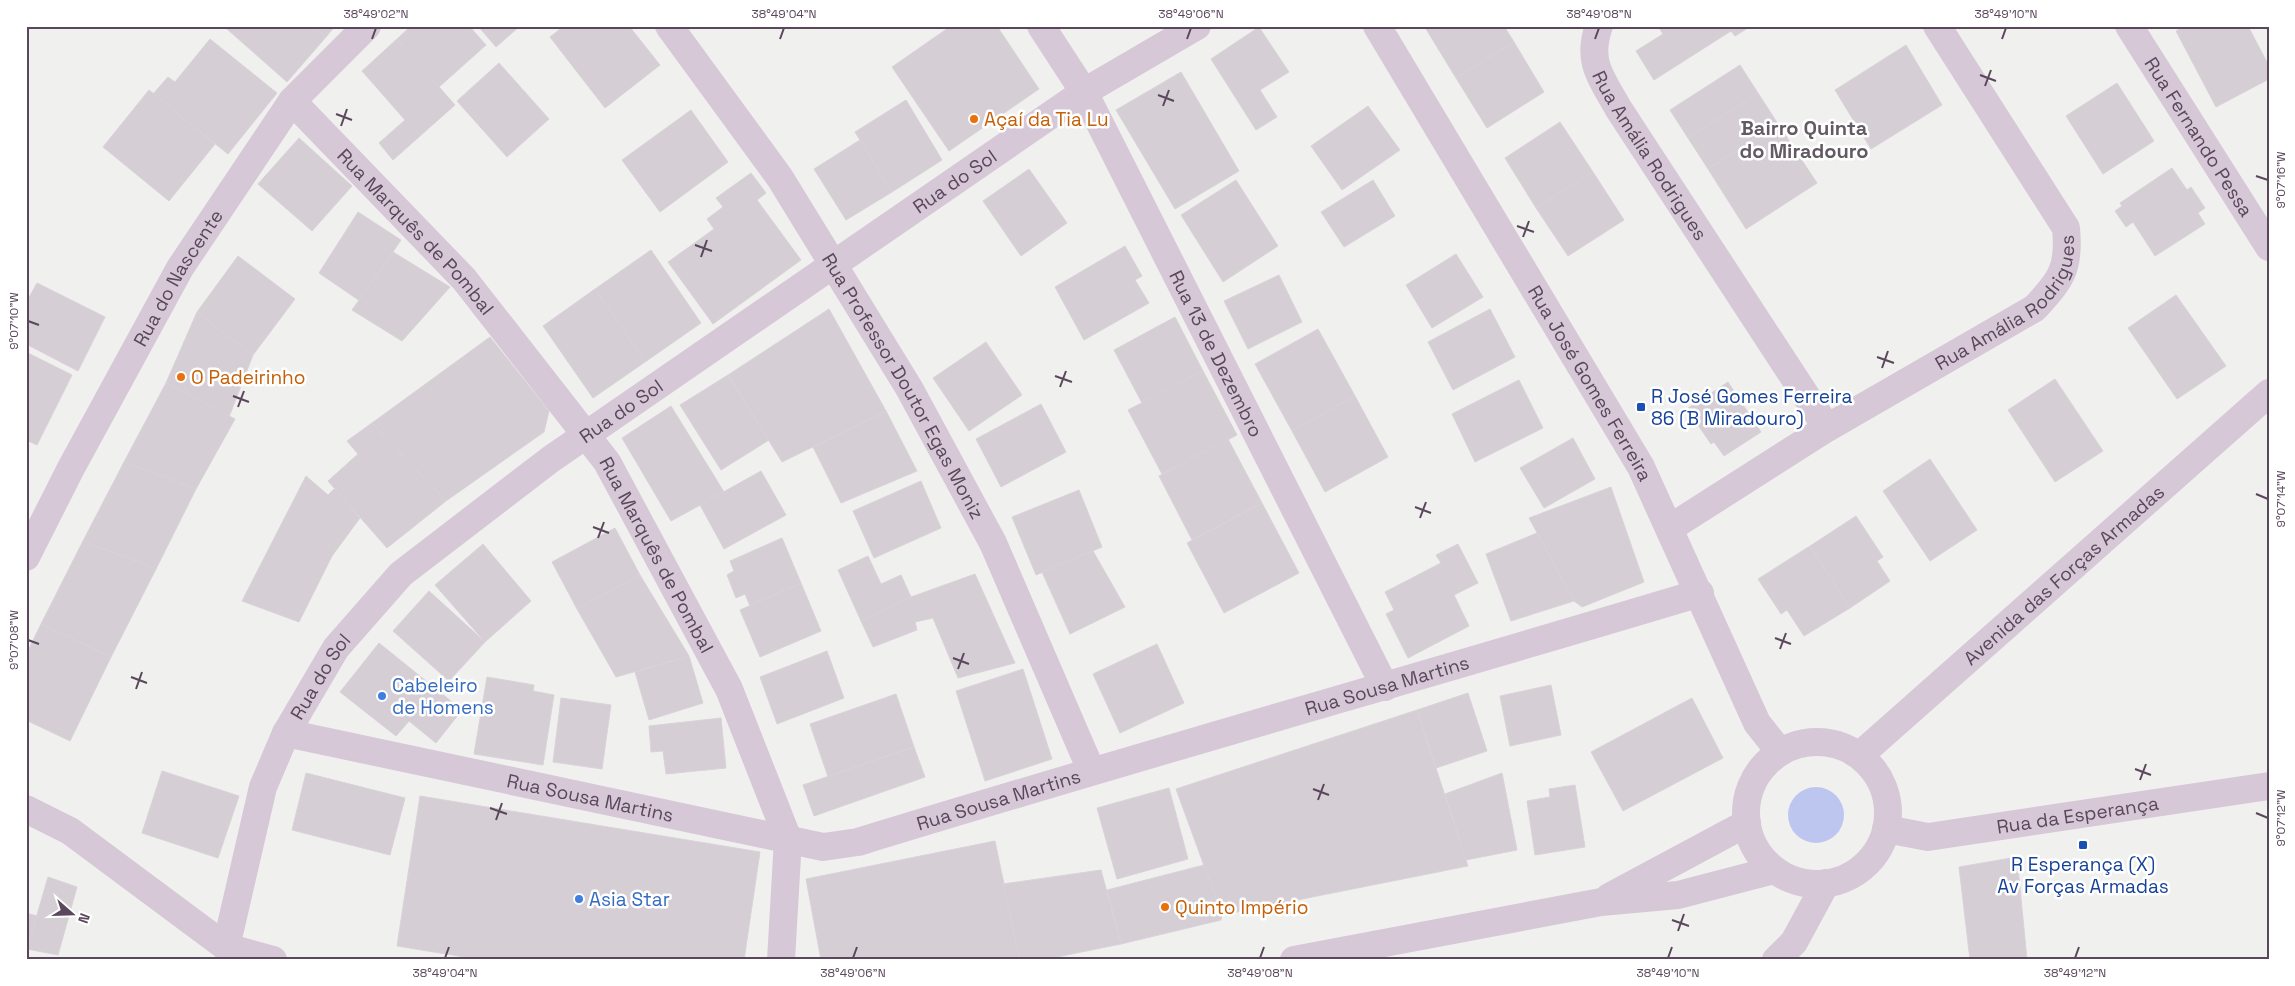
<svg xmlns="http://www.w3.org/2000/svg" width="2295" height="986" font-family="'Space Grotesk',sans-serif">
<style>
.green{fill:#bdc6ee}
.building{fill:#d5ced5;stroke:#dad2d9}
.lines{fill:none;stroke-linecap:round;stroke-linejoin:round}
.minor{stroke:#d7c8d8;stroke-width:28}
.ticks{fill:none;stroke:#5a475c;stroke-width:2}
.food-dot{fill:#e8710a;stroke:#fff;stroke-width:2}
.transit-dot{fill:#1a4fb4;stroke:#fff;stroke-width:2}
.shop-dot{fill:#3f7fe0;stroke:#fff;stroke-width:2}
.labels{text-anchor:middle;dominant-baseline:central;stroke-width:5;stroke-linejoin:round;paint-order:stroke}
.food-label{font-size:19px;fill:#c56008;stroke:#fff;text-anchor:start}
.street-label{font-size:19px;fill:#5a475c;stroke:#fff}
.transit-label{font-size:19px;fill:#164399;stroke:#fff;text-anchor:start}
.shop-label{font-size:19px;fill:#366cbe;stroke:#fff;text-anchor:start}
.neighbourhood-label{font-size:20px;font-weight:bold;fill:#635b63;stroke:#fff}
.neatline{fill:none;stroke:#5a475c;stroke-width:2}
.ticks-label{font-size:12px;text-anchor:middle;fill:#5a475c}
</style>
<rect width="100%" height="100%" fill="#f0f1ee"/>
<circle class="green" cx="1816" cy="815" r="28"/>
<g class="building">
<path d="M229,26H313L326,37L287,82L227,29Z"/>
<path d="M313,26H335L326,37Z"/>
<path d="M411,26H469L486,45L439,87L397,39Z"/>
<path d="M478,26H520L496,47Z"/>
<path d="M564,26H629L660,65L605,108L550,37Z"/>
<path d="M951,26H997L1039,89L949,151L892,67Z"/>
<path d="M1431,26H1504L1514,42L1456,78L1426,29Z"/>
<path d="M1658,26H1751L1735,36L1731,31L1654,80L1636,51L1663,34Z"/>
<path d="M2185,26H2248L2269,66V79L2216,107L2176,31Z"/>
<path d="M1259,27L1289,72L1260,90L1277,117L1256,130L1211,59Z"/>
<path d="M210,39L277,93L228,154L153,94L168,77L175,82Z"/>
<path d="M397,39L455,105L393,160L379,143L405,120L362,71Z"/>
<path d="M1514,42L1544,92L1487,128L1456,78Z"/>
<path d="M1906,45L1942,105L1871,149L1835,90Z"/>
<path d="M499,63L549,119L507,157L457,101Z"/>
<path d="M1740,65L1758,93L1688,138L1670,110Z"/>
<path d="M1181,72L1239,171L1175,209L1116,110Z"/>
<path d="M2117,83L2154,141L2103,174L2066,116Z"/>
<path d="M149,90L215,144L169,201L103,147Z"/>
<path d="M1758,93L1778,124L1708,169L1688,138Z"/>
<path d="M906,100L942,160L892,192L855,132Z"/>
<path d="M1368,106L1400,150L1342,190L1311,146Z"/>
<path d="M691,110L728,162L660,212L622,160Z"/>
<path d="M1560,122L1593,172L1536,208L1505,158Z"/>
<path d="M1778,124L1817,183L1746,229L1708,169Z"/>
<path d="M299,138L352,186L312,231L258,184Z"/>
<path d="M860,140L892,192L846,220L814,169Z"/>
<path d="M2172,168L2187,190L2191,187L2205,208L2198,213L2205,224L2155,256L2133,222L2126,227L2115,211L2122,206L2120,203Z"/>
<path d="M1029,169L1067,223L1021,256L983,201Z"/>
<path d="M1593,172L1624,220L1568,256L1536,208Z"/>
<path d="M751,173L766,193L757,200L801,260L713,324L668,262L714,229L707,219L723,207L716,198Z"/>
<path d="M1236,180L1278,246L1223,282L1181,215Z"/>
<path d="M1373,180L1395,216L1344,247L1321,212Z"/>
<path d="M358,212L401,240L360,301L319,273Z"/>
<path d="M1125,246L1142,276L1135,280L1149,303L1084,340L1055,287Z"/>
<path d="M651,250L701,323L645,362L595,289Z"/>
<path d="M393,252L450,287L402,341L352,310Z"/>
<path d="M1456,254L1483,297L1432,328L1406,285Z"/>
<path d="M238,256L295,299L253,355L197,312Z"/>
<path d="M1279,275L1302,322L1248,349L1224,301Z"/>
<path d="M37,283L105,317L78,371L26,344V303Z"/>
<path d="M595,289L645,362L593,398L543,326Z"/>
<path d="M2176,295L2226,366L2177,399L2128,328Z"/>
<path d="M829,309L886,411L782,462L728,375Z"/>
<path d="M1490,309L1515,357L1453,390L1428,342Z"/>
<path d="M197,312L253,355L229,417L166,383Z"/>
<path d="M1175,317L1203,371L1142,403L1114,350Z"/>
<path d="M1318,329L1355,396L1292,431L1255,364Z"/>
<path d="M490,337L549,411L544,432L446,501L372,423Z"/>
<path d="M986,342L1022,395L969,431L933,378Z"/>
<path d="M26,352L72,375L37,445L26,440Z"/>
<path d="M1203,371L1237,435L1162,474L1128,410Z"/>
<path d="M728,375L769,440L721,470L680,405Z"/>
<path d="M2055,379L2103,451L2055,482L2008,410Z"/>
<path d="M1519,380L1543,428L1475,462L1452,414Z"/>
<path d="M1728,382L1761,432L1724,456L1714,442L1711,444L1687,409Z"/>
<path d="M166,383L235,419L196,489L124,462Z"/>
<path d="M1355,396L1388,457L1325,492L1292,431Z"/>
<path d="M1041,404L1066,452L1001,487L976,439Z"/>
<path d="M671,406L724,492L671,521L622,438Z"/>
<path d="M886,411L917,471L841,503L813,447Z"/>
<path d="M372,423L446,501L387,548L328,481L358,454L347,441Z"/>
<path d="M1573,438L1595,479L1544,508L1520,468Z"/>
<path d="M1228,439L1262,503L1192,540L1159,476Z"/>
<path d="M1930,459L1977,530L1930,561L1883,491Z"/>
<path d="M124,462L196,489L156,569L83,541Z"/>
<path d="M761,471L786,515L724,549L700,505Z"/>
<path d="M306,476L328,495L335,488L360,518L332,556L299,622L242,601Z"/>
<path d="M921,481L941,528L874,558L853,511Z"/>
<path d="M1611,487L1644,582L1582,607L1574,601L1529,518Z"/>
<path d="M1079,490L1102,547L1036,575L1012,517Z"/>
<path d="M1262,503L1299,573L1224,613L1187,543Z"/>
<path d="M1856,516L1883,557L1877,561L1890,581L1850,608L1810,546Z"/>
<path d="M615,528L640,575L577,609L552,562Z"/>
<path d="M1537,533L1574,601L1511,621L1486,554Z"/>
<path d="M782,538L801,583L750,606L745,594L736,598L727,575L734,571L730,561Z"/>
<path d="M83,541L156,569L111,657L41,624Z"/>
<path d="M483,544L531,601L485,642L435,585Z"/>
<path d="M1458,544L1478,583L1454,595L1469,626L1408,658L1386,614L1394,610L1385,592L1441,563L1436,555Z"/>
<path d="M1810,546L1850,608L1804,636L1787,610L1781,614L1758,579Z"/>
<path d="M1093,551L1125,607L1070,634L1042,572Z"/>
<path d="M868,556L881,584L901,575L911,597L861,621L838,570Z"/>
<path d="M975,574L1015,663L958,678L933,618L915,622L917,630L873,647L861,621L911,597Z"/>
<path d="M640,575L689,656L616,677L577,609Z"/>
<path d="M801,583L821,631L760,657L740,610Z"/>
<path d="M429,591L485,642L449,681L393,631Z"/>
<path d="M41,624L111,657L70,741L26,720V655Z"/>
<path d="M379,643L462,710L436,743L409,721L396,736L340,692Z"/>
<path d="M1157,644L1184,703L1120,733L1093,674Z"/>
<path d="M827,651L844,698L777,724L760,677Z"/>
<path d="M689,656L703,703L649,720L635,672Z"/>
<path d="M1023,669L1052,759L985,781L956,691Z"/>
<path d="M487,677L534,685L533,691L554,695L543,765L474,754Z"/>
<path d="M1551,685L1561,735L1510,746L1500,696Z"/>
<path d="M1468,693L1487,751L1436,768L1417,710Z"/>
<path d="M896,694L914,747L828,777L810,724Z"/>
<path d="M561,698L611,705L602,769L553,762Z"/>
<path d="M1692,698L1723,758L1623,811L1591,752Z"/>
<path d="M1417,710L1468,866L1222,915L1176,789Z"/>
<path d="M721,718L726,768L666,774L663,751L651,752L649,726Z"/>
<path d="M914,747L925,777L814,816L803,785Z"/>
<path d="M162,771L239,796L218,858L142,833Z"/>
<path d="M306,773L405,798L390,855L292,830Z"/>
<path d="M1502,773L1517,850L1466,860L1445,794Z"/>
<path d="M1575,785L1585,847L1535,855L1527,801L1550,797L1549,789Z"/>
<path d="M1169,788L1188,859L1117,879L1097,808Z"/>
<path d="M420,796L760,852L744,960H483L397,946Z"/>
<path d="M995,841L1020,960H821L806,879Z"/>
<path d="M2017,857L2027,960H1970L1959,867Z"/>
<path d="M1204,865L1222,915L1221,920L1121,944L1107,890Z"/>
<path d="M1101,870L1121,944L1042,960H1020L1003,884Z"/>
<path d="M48,877L77,887L58,955L27,949Z"/>
<path d="M26,913L37,916L27,949H26Z"/>
</g>
<g class="lines">
<g class="minor">
<path id="s1" d="M669,26L780,178L909,388L993,543L1091,770"/>
<path id="s2" d="M1041,26L1084,92L1385,687"/>
<path id="s3" d="M1377,26L1641,467L1757,723L1780,752"/>
<path id="s4" d="M1599,26C1586,62 1602,79 1618,108L1827,428"/>
<path id="s5" d="M2129,26L2269,247"/>
<path id="s6" d="M292,101L464,279L607,462L729,689L788,839L781,960"/>
<path id="s7" d="M1670,528L1827,428L2035,308C2061,279 2070,269 2066,228L1937,26"/>
<path id="s8" d="M26,557L71,468L180,268L292,101L367,26"/>
<path id="s9" d="M286,733L823,847L858,842C1138,756 1420,677 1700,593"/>
<circle cx="1817" cy="813" r="71"/>
<path id="s10" d="M1860,755L2269,393"/>
<path d="M26,809L70,831L226,947L273,960"/>
<path id="s11" d="M1886,829L1928,837L2269,786"/>
<path d="M1609,897L1747,823"/>
<path id="s12" d="M226,947L263,787L286,733L336,648L401,574L551,459L1084,92L1197,26"/>
<path d="M1294,960L1601,902L1678,895L1774,870"/>
<path d="M1776,960L1794,942L1826,883"/>
</g>
</g>
<path class="ticks" d="M372,39L376,28M780,39L784,28M1187,39L1191,28M1595,39L1599,28M2002,39L2006,28M1980,75L1996,81M1985,86L1991,70M1158,95L1174,101M1163,106L1169,90M336,114L352,120M341,126L347,109M2256,176L2268,180M1517,226L1534,232M1523,237L1529,221M695,245L712,251M701,257L707,240M28,321L39,325M1877,357L1894,363M1882,368L1888,351M1055,376L1072,382M1060,387L1066,371M233,396L249,402M238,407L244,391M2256,494L2268,499M1415,507L1431,513M1420,518L1426,502M593,527L609,533M598,538L604,522M1775,638L1791,644M28,640L39,644M1780,649L1786,633M953,658L969,664M958,669L964,653M131,677L147,683M136,689L142,672M2135,769L2151,775M2140,780L2146,764M1313,789L1329,795M1318,800L1324,784M490,808L507,814M2256,813L2268,818M496,820L502,803M1672,920L1689,926M1678,931L1684,914M445,958L449,947M853,958L857,947M1260,958L1264,947M1668,958L1672,947M2075,958L2079,947"/>
<g class="food-dot">
<circle cx="974" cy="119" r="5"/>
<circle cx="181" cy="377" r="5"/>
<circle cx="1165" cy="907" r="5"/>
</g>
<g class="transit-dot">
<rect x="1636" y="402" width="10" height="10" rx="2.5"/>
<rect x="2078" y="840" width="10" height="10" rx="2.5"/>
</g>
<g class="shop-dot">
<circle cx="382" cy="696" r="5"/>
<circle cx="579" cy="899" r="5"/>
</g>
<g class="labels">
<g class="food-label">
<text x="984" y="119">Açaí da Tia Lu</text>
<text x="191" y="377">O Padeirinho</text>
<text x="1175" y="907">Quinto Império</text>
</g>
<g class="street-label">
<text stroke="none"><textPath href="#s5" startOffset="131">Rua Fernando Pessa</textPath></text>
<text stroke="none"><textPath href="#s4" startOffset="145">Rua Amália Rodrigues</textPath></text>
<text stroke="none"><textPath href="#s12" startOffset="1099">Rua do Sol</textPath></text>
<text stroke="none"><textPath href="#s6" startOffset="180">Rua Marquês de Pombal</textPath></text>
<text stroke="none"><textPath href="#s8" startOffset="318">Rua do Nascente</textPath></text>
<text stroke="none"><textPath href="#s7" startOffset="411">Rua Amália Rodrigues</textPath></text>
<text stroke="none"><textPath href="#s2" startOffset="372">Rua 13 de Dezembro</textPath></text>
<text stroke="none"><textPath href="#s3" startOffset="416">Rua José Gomes Ferreira</textPath></text>
<text stroke="none"><textPath href="#s1" startOffset="430">Rua Professor Doutor Egas Moniz</textPath></text>
<text stroke="none"><textPath href="#s12" startOffset="694">Rua do Sol</textPath></text>
<text stroke="none"><textPath href="#s6" startOffset="585">Rua Marquês de Pombal</textPath></text>
<text stroke="none"><textPath href="#s10" startOffset="272">Avenida das Forças Armadas</textPath></text>
<text stroke="none"><textPath href="#s12" startOffset="289">Rua do Sol</textPath></text>
<text stroke="none"><textPath href="#s9" startOffset="1136">Rua Sousa Martins</textPath></text>
<text stroke="none"><textPath href="#s9" startOffset="311">Rua Sousa Martins</textPath></text>
<text stroke="none"><textPath href="#s9" startOffset="731">Rua Sousa Martins</textPath></text>
<text stroke="none"><textPath href="#s11" startOffset="194">Rua da Esperança</textPath></text>
</g>
<g class="transit-label">
<text x="1651" y="396">R José Gomes Ferreira<tspan x="1651" dy="22">86 (B Miradouro)</tspan></text>
<text x="2083" y="864" text-anchor="middle">R Esperança (X)<tspan x="2083" dy="22">Av Forças Armadas</tspan></text>
</g>
<g class="shop-label">
<text x="392" y="685">Cabeleiro<tspan x="392" dy="22">de Homens</tspan></text>
<text x="589" y="899">Asia Star</text>
</g>
<g class="neighbourhood-label">
<text x="1804" y="128">Bairro Quinta<tspan x="1804" dy="23">do Miradouro</tspan></text>
</g>
</g>
<rect width="2295" height="986" fill="none" stroke="#ffffff" stroke-width="55"/>
<g transform="translate(72 914) rotate(110)" stroke="#ffffff" stroke-width="4" paint-order="stroke">
<path d="M0-4L9 19L0 12L-9 19Z" fill="#5a475c"/>
<text y="-8" font-size="14" font-weight="bold" text-anchor="middle" fill="#5a475c">N</text>
</g>
<rect x="28" y="28" width="2240" height="930" class="neatline"/>
<g class="ticks-label">
<text x="376" y="18">38°49'02"N</text>
<text x="784" y="18">38°49'04"N</text>
<text x="1191" y="18">38°49'06"N</text>
<text x="1599" y="18">38°49'08"N</text>
<text x="2006" y="18">38°49'10"N</text>
<text transform="translate(2281 180) rotate(-90)" y="4">9°07'16"W</text>
<text transform="translate(14 321) rotate(-90)" y="4">9°07'10"W</text>
<text transform="translate(2281 499) rotate(-90)" y="4">9°07'14"W</text>
<text transform="translate(14 640) rotate(-90)" y="4">9°07'08"W</text>
<text transform="translate(2281 818) rotate(-90)" y="4">9°07'12"W</text>
<text x="445" y="977">38°49'04"N</text>
<text x="853" y="977">38°49'06"N</text>
<text x="1260" y="977">38°49'08"N</text>
<text x="1668" y="977">38°49'10"N</text>
<text x="2075" y="977">38°49'12"N</text>
</g>
</svg>
